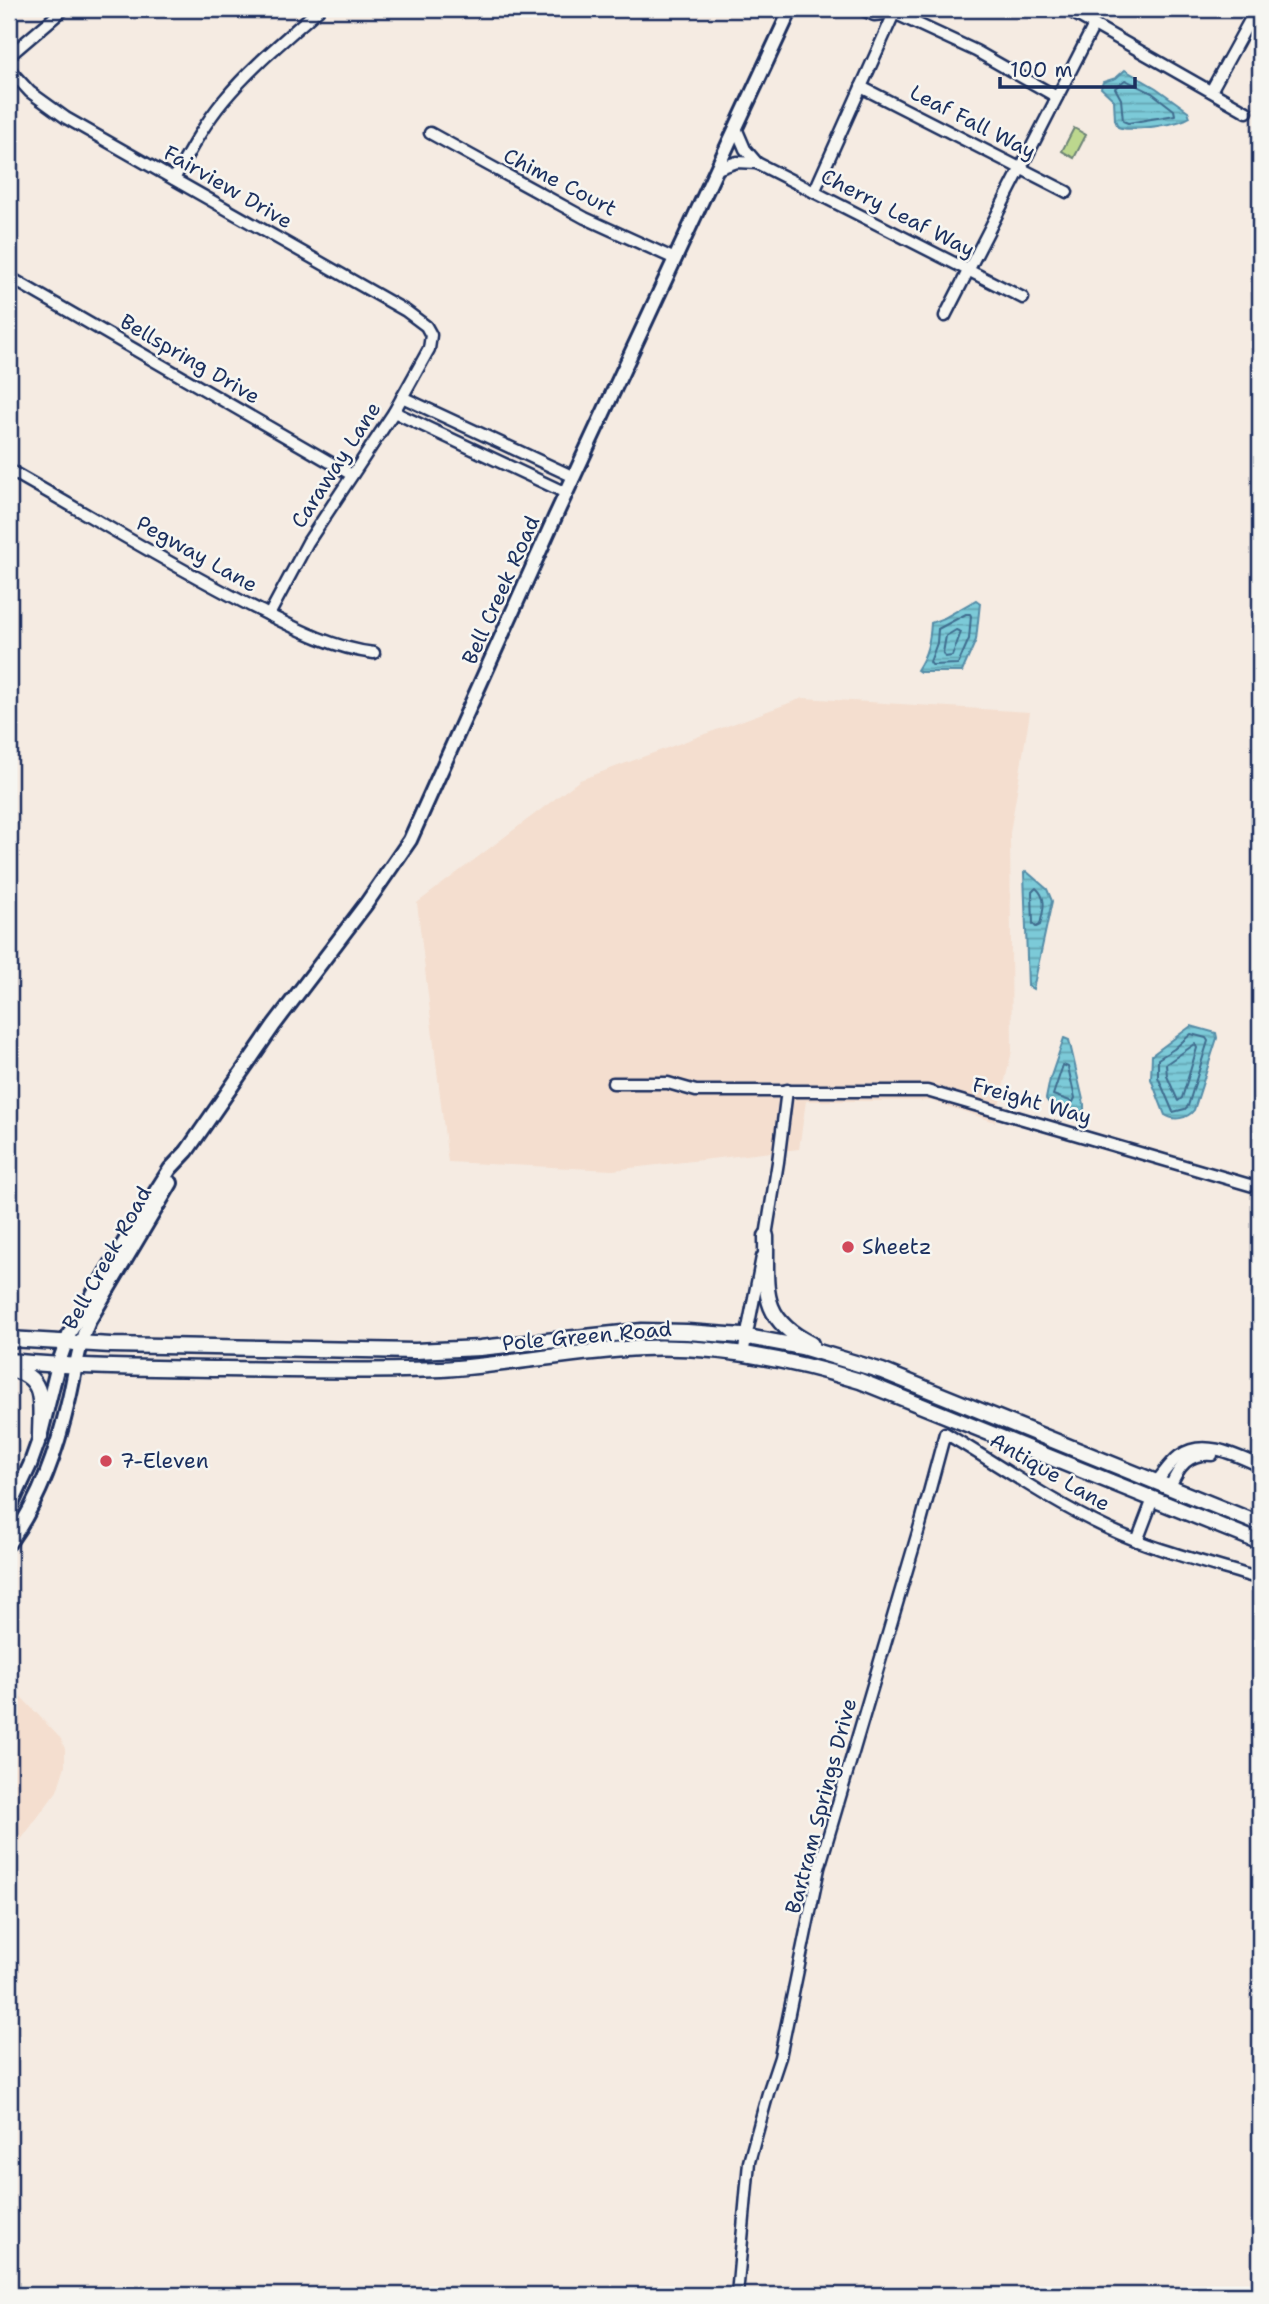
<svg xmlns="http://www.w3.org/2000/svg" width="1269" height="2304" font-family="'Shantell Sans',sans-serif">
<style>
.built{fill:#f4decf}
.pitch{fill:#bcd78e;stroke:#6c8376;stroke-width:2}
.water{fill:url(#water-rules);stroke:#558ca7;stroke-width:2}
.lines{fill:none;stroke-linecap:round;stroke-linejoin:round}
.shore{stroke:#416d8f;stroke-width:2}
.minor-casing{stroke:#1b2f5e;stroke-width:15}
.tertiary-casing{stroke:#1b2f5e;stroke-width:18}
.secondary-casing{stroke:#1b2f5e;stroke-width:19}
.minor{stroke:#f6f6f2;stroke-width:10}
.tertiary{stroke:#f6f6f2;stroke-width:12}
.secondary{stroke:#f6f6f2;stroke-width:14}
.poi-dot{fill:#d1495b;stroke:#f6f6f2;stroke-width:2.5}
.labels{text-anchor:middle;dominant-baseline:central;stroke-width:5;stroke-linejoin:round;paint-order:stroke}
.street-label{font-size:21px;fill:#1b2f5e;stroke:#f6f6f2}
.poi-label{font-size:21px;fill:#1b2f5e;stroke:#f6f6f2;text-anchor:start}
</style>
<defs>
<pattern id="water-rules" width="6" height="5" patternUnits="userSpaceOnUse" patternTransform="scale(1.75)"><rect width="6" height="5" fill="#7bcad8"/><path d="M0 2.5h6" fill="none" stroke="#64a4b2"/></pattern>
</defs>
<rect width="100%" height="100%" fill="#f5ebe2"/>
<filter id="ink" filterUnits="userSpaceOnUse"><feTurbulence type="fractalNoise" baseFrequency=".0143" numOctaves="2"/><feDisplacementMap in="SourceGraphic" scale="14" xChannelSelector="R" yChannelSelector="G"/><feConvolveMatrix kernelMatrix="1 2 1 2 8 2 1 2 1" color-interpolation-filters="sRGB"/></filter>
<g filter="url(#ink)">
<g class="built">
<path d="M803,698L1030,712L1010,833L1012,1051L995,1122L932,1101H806L799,1149L613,1170L448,1162L417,903L580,780Z"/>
<path d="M9,1684L61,1739L65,1749V1766L57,1791L9,1856Z"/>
</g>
<path class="pitch" d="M1074,128L1086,135L1074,158L1062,151Z"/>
<g class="water">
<path d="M1125,70L1156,88L1188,111L1190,117C1180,124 1129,132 1118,127L1115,120L1114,100L1101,88L1103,82L1116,78Z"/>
<path d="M976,600L980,603L976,640L962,672H920L917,670C927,655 930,641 931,623L944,618Z"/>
<path d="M1026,871L1047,889L1052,901L1033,989L1028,986L1024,873Z"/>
<path d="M1191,1026L1216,1033L1217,1038L1194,1110C1187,1119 1174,1121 1165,1115L1151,1079L1152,1055Z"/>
<path d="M1064,1038L1069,1040L1084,1104V1109L1081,1112L1049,1103L1046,1099L1050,1079Z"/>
</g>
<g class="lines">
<g class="shore">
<path d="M1125,80L1152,93L1174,110L1175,115L1128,123L1123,121L1121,99L1115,88Z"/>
<path d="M966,614H970L971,616L969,639L958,664L932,665L930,662L937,643L938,629Z"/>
<path d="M956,630L961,632L952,656L945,657L943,653L946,636Z"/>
<path d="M1036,888C1048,899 1043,910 1040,925L1036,927L1033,924L1032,892Z"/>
<path d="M1191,1034L1206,1038L1208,1041L1188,1106L1185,1109L1173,1112L1158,1077V1059L1174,1049Z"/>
<path d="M1195,1044L1197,1048L1182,1098L1178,1101L1167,1076L1166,1064Z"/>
<path d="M1063,1065L1068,1067L1075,1098L1073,1102L1053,1095Z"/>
</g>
<defs>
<g id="minor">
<path d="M861,9L874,15L894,13"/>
<path d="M891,9L894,13L976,51L1057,97"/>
<path d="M1066,9L1247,112"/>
<path d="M9,56L64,9"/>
<path d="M9,69L30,92L66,118L406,311L426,326L431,335L429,349L394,412L308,542L269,615"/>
<path d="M861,87L1067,192"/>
<path d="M1211,91L1256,9"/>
<path d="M736,128L745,149L757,163L1023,298"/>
<path d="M430,133L585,218L675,259"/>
<path d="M717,169L737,162L757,163"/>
<path d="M174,179C189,152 204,124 224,100C252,66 287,38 319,9"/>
<path d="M814,192L896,9"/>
<path d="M9,277L352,475"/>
<path d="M945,316L1094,25"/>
<path d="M402,397L574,477"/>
<path d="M394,412L566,493"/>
<path d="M9,470C91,516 171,566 255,608C293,627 332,648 374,653"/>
<path d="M613,1083H668L696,1091H927L1260,1188"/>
<path d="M765,1242L778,1162L787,1090"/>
<path d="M743,1354L762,1257"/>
<path d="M1156,1482C1164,1473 1170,1463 1179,1456C1203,1438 1236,1455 1260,1466"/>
<path d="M1170,1487C1179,1466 1188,1453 1212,1455"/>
<path d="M1137,1541L1153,1499"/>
<path d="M737,2295L749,2162L768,2093L780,2057L819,1868L921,1522L945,1433C999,1465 1051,1502 1107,1528C1156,1551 1209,1563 1260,1579"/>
</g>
<g id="tertiary">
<path d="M9,1510L30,1465L40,1437L58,1365L69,1334L137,1221L170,1169L187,1151L274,1025L366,904L410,840L555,517L791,9"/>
<path d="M9,1543C40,1500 57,1451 69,1399C75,1373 78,1346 89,1321L171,1183"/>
</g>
<g id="secondary">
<path d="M766,1236C767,1288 758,1318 811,1344"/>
<path d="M9,1339L111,1345L415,1351L480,1348L642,1331L687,1332L742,1336L802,1347L882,1371L1260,1524"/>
<path d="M9,1361C81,1368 153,1368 225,1369C297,1370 370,1372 442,1369C509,1365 575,1351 641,1348C716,1345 789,1359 860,1381L1260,1542"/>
<path d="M9,1369C48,1376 40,1406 40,1437"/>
</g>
</defs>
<use href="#minor" class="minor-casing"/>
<use href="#tertiary" class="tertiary-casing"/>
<use href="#secondary" class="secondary-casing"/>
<use href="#minor" class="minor"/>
<use href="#tertiary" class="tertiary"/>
<use href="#secondary" class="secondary"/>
</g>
</g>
<g class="poi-dot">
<circle cx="848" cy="1247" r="7"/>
<circle cx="106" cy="1461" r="7"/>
</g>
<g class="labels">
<g class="street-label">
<text transform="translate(973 122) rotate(27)">Leaf Fall Way</text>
<text transform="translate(560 182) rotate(27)">Chime Court</text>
<text transform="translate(228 187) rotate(30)">Fairview Drive</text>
<text transform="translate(898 213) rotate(27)">Cherry Leaf Way</text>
<text transform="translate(190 359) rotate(30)">Bellspring Drive</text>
<text transform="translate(336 465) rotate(-57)">Caraway Lane</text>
<text transform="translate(197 554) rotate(29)">Pegway Lane</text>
<text transform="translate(501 590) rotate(-66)">Bell Creek Road</text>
<text transform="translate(1032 1101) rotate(16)">Freight Way</text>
<text transform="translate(107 1258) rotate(-61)">Bell Creek Road</text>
<text transform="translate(587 1336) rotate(-5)">Pole Green Road</text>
<text transform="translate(1050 1472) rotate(30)">Antique Lane</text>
<text transform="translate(821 1806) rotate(-75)">Bartram Springs Drive</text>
</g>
<g class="poi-label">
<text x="862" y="1247">Sheetz</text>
<text x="120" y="1461">7-Eleven</text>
</g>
</g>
<rect width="1269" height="2304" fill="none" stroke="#f6f6f2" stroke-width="35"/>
<rect x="18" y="18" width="1234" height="2269" fill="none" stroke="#1b2f5e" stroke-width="2.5" filter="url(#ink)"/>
<path d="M1000 77v10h135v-10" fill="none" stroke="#1b2f5e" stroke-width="3.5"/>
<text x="1010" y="77" font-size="21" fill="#1b2f5e" stroke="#f6f6f2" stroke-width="5" paint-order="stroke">100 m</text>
</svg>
